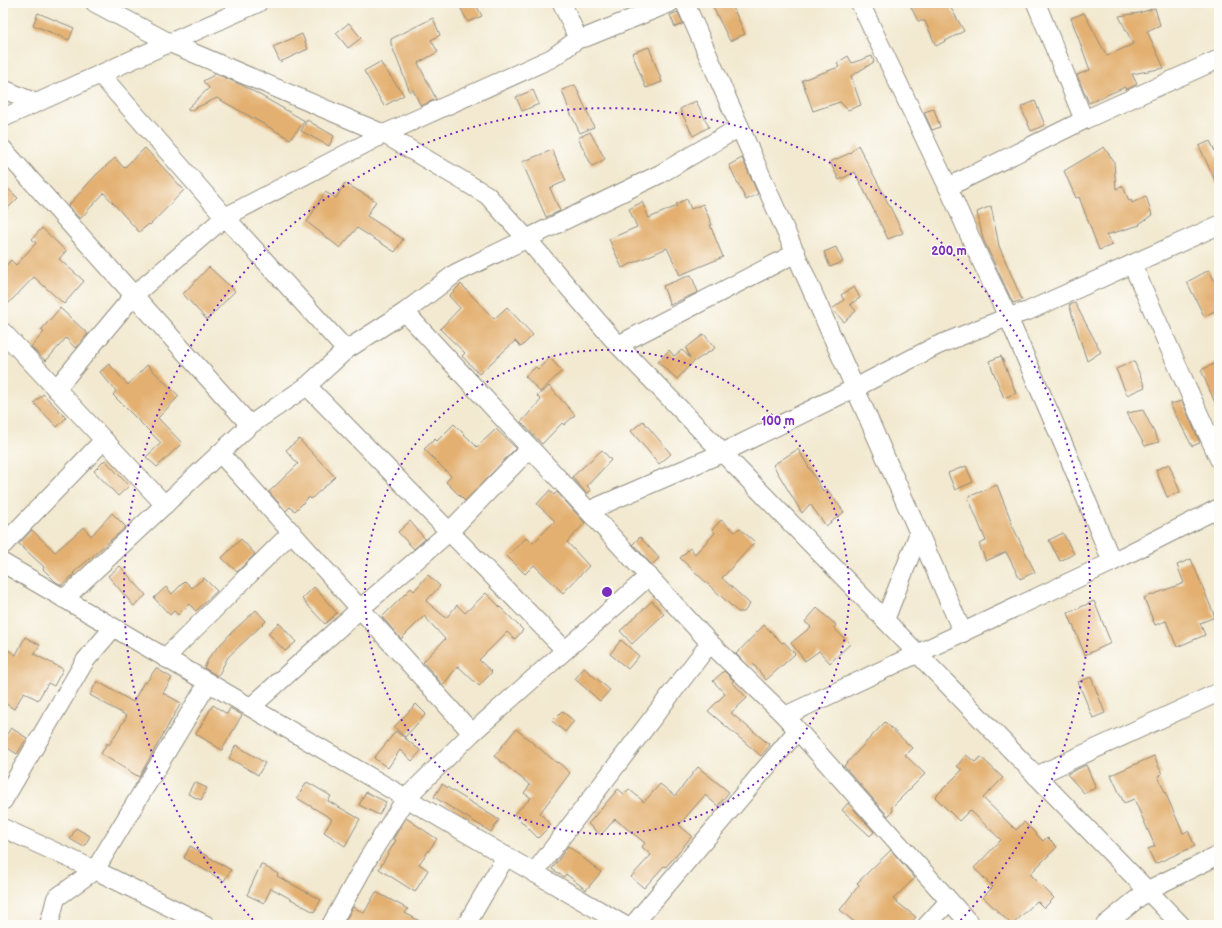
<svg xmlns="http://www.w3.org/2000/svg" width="1222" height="928" font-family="'Balsamiq Sans',sans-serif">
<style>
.building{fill:#e3b071}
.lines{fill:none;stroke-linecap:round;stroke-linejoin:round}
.minor-casing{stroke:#8e8a7e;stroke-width:20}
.minor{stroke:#fff;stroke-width:18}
.ring{fill:none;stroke:#7b2cbf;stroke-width:2;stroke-dasharray:2 4}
.centre{fill:#7b2cbf;stroke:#fdfcf7;stroke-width:2}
.ring-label{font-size:12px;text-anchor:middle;font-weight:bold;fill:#7b2cbf;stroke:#fdfcf7;stroke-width:3;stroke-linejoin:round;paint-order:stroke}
</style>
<rect width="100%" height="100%" fill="#fdfcf7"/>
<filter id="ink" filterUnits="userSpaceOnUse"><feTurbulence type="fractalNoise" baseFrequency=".025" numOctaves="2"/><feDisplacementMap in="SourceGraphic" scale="8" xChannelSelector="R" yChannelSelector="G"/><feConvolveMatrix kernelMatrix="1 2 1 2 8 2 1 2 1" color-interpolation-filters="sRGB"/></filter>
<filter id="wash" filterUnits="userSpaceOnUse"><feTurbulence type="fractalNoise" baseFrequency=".012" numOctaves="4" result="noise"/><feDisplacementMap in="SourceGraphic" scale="16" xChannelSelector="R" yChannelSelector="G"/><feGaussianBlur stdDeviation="0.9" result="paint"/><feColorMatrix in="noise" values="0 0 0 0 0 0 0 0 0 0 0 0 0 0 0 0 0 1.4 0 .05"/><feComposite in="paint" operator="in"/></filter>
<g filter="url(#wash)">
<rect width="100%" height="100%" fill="#f2e9d0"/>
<g id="blocks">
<g class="building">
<path d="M458,3H475L482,16L468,22Z"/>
<path d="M711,3H731L745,34L730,41Z"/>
<path d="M909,3H948L964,31L936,46L925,21H918Z"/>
<path d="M1155,8L1160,25L1147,31L1164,68L1132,74L1137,84L1126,90L1125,87L1089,103L1077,75L1090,70L1071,18L1084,13L1107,56L1133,44L1119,16L1139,13Z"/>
<path d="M678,12L683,24L675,27L670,15Z"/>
<path d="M38,13L74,28L69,40L33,25Z"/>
<path d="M433,18L440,35L431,40L438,52L418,63L436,99L421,106L413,90L410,92L391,44V39Z"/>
<path d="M349,23L361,38L348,48L336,33Z"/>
<path d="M302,34L308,49L280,62L273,47Z"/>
<path d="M649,47L662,82L646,88L632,53Z"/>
<path d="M848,56L852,63L872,56L874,62L851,76L861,105L848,110L840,102L813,111L802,80L839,67L837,63Z"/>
<path d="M380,62L404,95L384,106L364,71Z"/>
<path d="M216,74L244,86L305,121L290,139L217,98L189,111L187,109L209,88L203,81Z"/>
<path d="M575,85L594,127L580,133L569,110L562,90Z"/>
<path d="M533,90L539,104L522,111L516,97Z"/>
<path d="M696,101L709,127L693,136L680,109Z"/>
<path d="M1035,101L1045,125L1031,131L1021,107Z"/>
<path d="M934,109L940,127L932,130L924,112Z"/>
<path d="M307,120L334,136L329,146L301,131Z"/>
<path d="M590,132L605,159L592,166L578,138Z"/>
<path d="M1210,141L1219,160V189L1199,146Z"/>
<path d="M858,145L883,193L903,233L888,239L855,172L839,180L830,162L850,153Z"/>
<path d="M1104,147L1114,162L1116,189L1123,186L1129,201L1131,200L1132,203L1146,196L1152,215L1139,224L1140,225L1106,235L1113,245L1099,250L1079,197L1076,198L1064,171Z"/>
<path d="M145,148L184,190L150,225L149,224L139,232L104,193L80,219L68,206L96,175L115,158L124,168Z"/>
<path d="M552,150L566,181L550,188L560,211L546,217L522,162Z"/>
<path d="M742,158L758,194L746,200L729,165Z"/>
<path d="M345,183L376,201L367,216L403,239L395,252L357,228L340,248L307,222L325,192L336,198Z"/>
<path d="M3,184L18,198L3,213Z"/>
<path d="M687,199L691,209L703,204L712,225H710L723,257L680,275L667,248L622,268L609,239L637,227L629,209L642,202L649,218L677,206L676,204Z"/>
<path d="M991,206L999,246L1022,300L1013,303L983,239L977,212Z"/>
<path d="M42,228L66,251L59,259L84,281L64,304L34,277L3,309V269L11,260L16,265L36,243L32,239Z"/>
<path d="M836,247L843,262L830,267L824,252Z"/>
<path d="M209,267L235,291L207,320L183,294Z"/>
<path d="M1209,270L1219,290V309L1204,316L1187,282Z"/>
<path d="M691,275L698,292L670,305L663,286Z"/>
<path d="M461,284L494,319L507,307L533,335L521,347L515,341L479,374L462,356L465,353L440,329L460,308L449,296Z"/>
<path d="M854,287L860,298L850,304L856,311L844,322L832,309L844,300L841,295Z"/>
<path d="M1075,303L1101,352L1087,361L1069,305Z"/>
<path d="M60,308L88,334L75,348L66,338L46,361L31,347L44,332L41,330Z"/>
<path d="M704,334L715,348L692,363L677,379L658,362L669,350L674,356L682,350L690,358L686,348Z"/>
<path d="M1001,356L1016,393L1004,398L989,361Z"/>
<path d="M550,358L562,371L540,392L525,376L536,367L538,369Z"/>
<path d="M1134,361L1145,387L1127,395L1116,369Z"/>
<path d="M1216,363L1219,371V412L1201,370Z"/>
<path d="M109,364L128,385L147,365L179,396L158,418L182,443L157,467L146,457L161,443L113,395L116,391L100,372Z"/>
<path d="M549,386L575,415L564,425L562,423L542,444L521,422L541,400L537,396Z"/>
<path d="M43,394L66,418L57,427L34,403Z"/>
<path d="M1182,401L1200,443L1192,446L1170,404Z"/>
<path d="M1143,410L1159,442L1145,446L1127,413Z"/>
<path d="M643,421L671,454L659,464L631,431Z"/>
<path d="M454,424L477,447L496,429L516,448L465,501L446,482L451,476L424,449L435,439L437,441Z"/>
<path d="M299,439L335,477L311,499L309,497L295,511L290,507L286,511L269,492L298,464L286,450Z"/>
<path d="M798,449L823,491L827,489L844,512L826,526L810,504L802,513L773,465Z"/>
<path d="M602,450L611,460L587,486L591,490L587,494L572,477Z"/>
<path d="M105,460L129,486L118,496L94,471Z"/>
<path d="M1169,464L1180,492L1167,497L1156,470Z"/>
<path d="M966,466L973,482L955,490L948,473Z"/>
<path d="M997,485L1012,523H1011L1035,572L1020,579L1006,552L986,561L979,544L986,541L968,497Z"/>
<path d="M550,490L554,495L557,492L585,523L567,542L589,566L563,593L534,565L525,574L507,556L527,537L533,543L555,521L537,504Z"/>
<path d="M112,513L126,527L73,573L74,574L62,585L56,582L43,569L44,567L19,544L32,530L55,552L84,527L91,536Z"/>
<path d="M721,520L735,532L739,528L755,542L722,578L750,604L744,612H738L680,558L690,548L695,554L715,533L712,530Z"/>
<path d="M410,521L425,539L414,549L398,532Z"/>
<path d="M1063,533L1074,554L1060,561L1049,540Z"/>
<path d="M640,537L659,558L652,565L633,544Z"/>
<path d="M241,539L255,554L237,572L222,558Z"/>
<path d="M1191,559L1215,617L1200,623L1205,635L1177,647L1166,621L1155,625L1144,598L1184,583L1177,565Z"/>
<path d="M120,566L146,595L134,606L108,576Z"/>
<path d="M428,575L440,586L426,601L446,618L457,605L465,613L486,593L523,630L515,639L507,632L479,660L492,672L479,686L458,666L443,685L423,662L445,639L424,616L401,639L382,617L411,588L414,591Z"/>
<path d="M204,578L217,591L196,611L189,604L178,615L174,611L170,615L154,598L166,587L172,594L185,581L192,588Z"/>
<path d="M314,587L337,613L325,624L302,599Z"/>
<path d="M652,601L664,614L632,644L620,631Z"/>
<path d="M1094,601L1111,643L1085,655L1068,613Z"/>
<path d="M817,608L836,625L834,628L850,644L830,663L819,651L805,661L791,643L811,627L805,622Z"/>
<path d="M256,610L266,621L228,657L218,676L204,668L210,656L230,634Z"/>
<path d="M279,623L296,642L285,651L268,633Z"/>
<path d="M764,625L782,643L784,642L795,654L766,680L753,664L750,667L736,654Z"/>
<path d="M25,637L40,645L34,654L63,669L54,686L48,683L38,700L24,692L14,709L3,702V647L16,655Z"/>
<path d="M621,640L639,656L628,669L610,654Z"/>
<path d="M156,668L172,678L163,693L181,703L139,777L101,754L107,743L109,745L127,716L90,695L97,681L133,702L144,682L146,683Z"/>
<path d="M584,668L610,690L600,701L575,679Z"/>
<path d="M724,671L734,681L732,682L747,698L731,713L770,745L761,756L708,711L725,694L713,681Z"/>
<path d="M1091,677L1105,713L1093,718L1078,682Z"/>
<path d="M416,704L426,714L405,737L394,727Z"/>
<path d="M213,705L227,714L230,708L242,715L222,750L196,734Z"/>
<path d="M562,711L574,721L565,732L552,721Z"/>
<path d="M885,722L912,748L905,755L925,774L891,808L893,811L888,816L844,766Z"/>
<path d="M11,728L27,738L17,754L3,745V740Z"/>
<path d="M516,729L557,763L558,762L570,773L540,813L551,825L538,838L514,814L531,798L524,793L530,785L494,756Z"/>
<path d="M396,731L421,751L412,761L400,750L388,768L374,758Z"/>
<path d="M236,745L265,763L258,775L229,758Z"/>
<path d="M966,755L975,762L981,757L1003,778L983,798L1016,830L1024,822L1043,841L1047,837L1057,847L1030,874L1054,898L1044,908L1037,901L1012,925L983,897L993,887L974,868L1001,840L970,810L959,821L935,797L962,770L957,766Z"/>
<path d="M1154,756L1162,774L1158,776L1183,833L1188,831L1195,846L1155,864L1148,849L1155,846L1134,799L1124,803L1111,775Z"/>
<path d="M1086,765L1096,788L1084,793L1067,774Z"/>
<path d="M698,767L729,792L718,806L705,795L679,825L692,836L666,867L664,866L644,888L631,877L651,855L642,847L645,843L615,819L601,835L588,824L618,789L624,794L629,789L644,802L660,784L675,796Z"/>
<path d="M194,782L207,788L201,800L188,794Z"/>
<path d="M307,782L331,796L328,801L360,819L345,846L324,832L332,819L297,798Z"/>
<path d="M442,784L499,820L491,832L434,797Z"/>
<path d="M366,792L386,802L379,815L359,805Z"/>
<path d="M848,803L874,832L870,836L842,810Z"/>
<path d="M406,818L437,839L419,864L428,870L415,892L379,869L396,840L393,839Z"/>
<path d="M76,828L90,836L84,847L70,839Z"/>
<path d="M190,846L231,870L224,881L184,858Z"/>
<path d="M568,846L601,872L586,890L566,874L564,877L552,869Z"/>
<path d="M891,850L915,878L893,899L916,917L909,925H858L840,910L859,885L857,883Z"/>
<path d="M261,864L278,874L277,876L321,900L314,912L271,888L264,903L247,895Z"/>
<path d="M376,892L408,909L405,913L427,925H343L353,907L364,913Z"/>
</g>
</g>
</g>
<g filter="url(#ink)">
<use href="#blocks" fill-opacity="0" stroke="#8e8a7e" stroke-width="1"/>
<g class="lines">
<defs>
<g id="minor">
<path d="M95,3L170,43L384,134L487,195L527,239L618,345L1181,925"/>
<path d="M562,3L578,39"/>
<path d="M685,3L963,633"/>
<path d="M860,3L948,187L976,250L1008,317L1065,448L1112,562"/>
<path d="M1036,3L1084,120"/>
<path d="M100,74L225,217L346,350"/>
<path d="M3,89L36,103"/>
<path d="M3,118L258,3"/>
<path d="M3,149L250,425"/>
<path d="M948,187L1084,120L1219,59"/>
<path d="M1132,264L1219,459"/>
<path d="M405,312L710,643L785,716L971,925"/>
<path d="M3,332L165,505"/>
<path d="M618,345L796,253"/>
<path d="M307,386L565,650"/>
<path d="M56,389L134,295L225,217L384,134L552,58L578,39L587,37L670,3"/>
<path d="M220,453L472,733"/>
<path d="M588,511L722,453L855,388L936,346L1008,317L1028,311L1219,225"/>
<path d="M3,545L104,440"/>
<path d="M3,563L624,925"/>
<path d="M64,599L250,425L307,386L346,350L405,312L456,273L660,174L740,127"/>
<path d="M885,620L919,533"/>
<path d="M165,658L292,532"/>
<path d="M251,707L361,608L449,532L530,448"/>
<path d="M785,716L1112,562L1219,508"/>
<path d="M1036,776L1219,692"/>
<path d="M3,801L85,661L113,628"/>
<path d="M3,828L95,870L206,925"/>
<path d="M534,873L710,643"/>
<path d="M49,925L56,898L95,870L208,683"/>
<path d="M331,925L369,857L406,798L472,733L649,576"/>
<path d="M466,925L506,856"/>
<path d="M633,925L797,731"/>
<path d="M927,925L949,901"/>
<path d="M1105,925L1148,890L1219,855"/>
</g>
</defs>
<use href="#minor" class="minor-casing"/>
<use href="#minor" class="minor"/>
</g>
</g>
<g class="ring">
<circle cx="607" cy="592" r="242"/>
<path d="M257 924A483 483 0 1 1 957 924"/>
</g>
<circle cx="607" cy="592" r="6" class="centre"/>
<g class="ring-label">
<text x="949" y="255">200 m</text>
<text x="778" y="425">100 m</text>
</g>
<rect width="1222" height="928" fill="none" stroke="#fdfcf7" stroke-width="16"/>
</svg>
